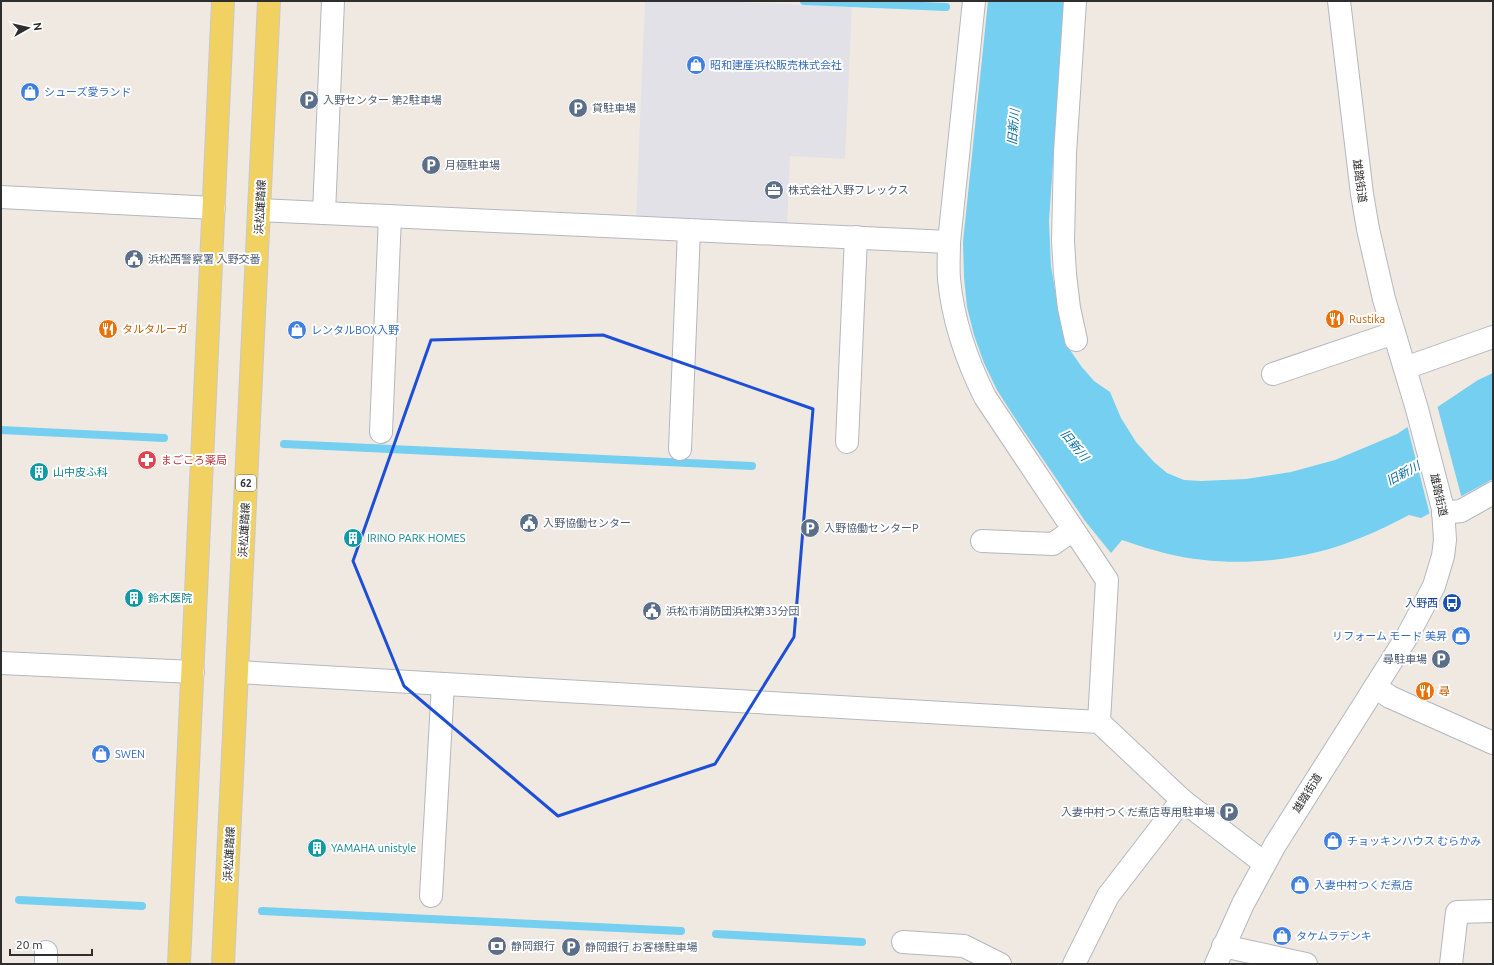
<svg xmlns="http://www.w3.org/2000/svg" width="1494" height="965" font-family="Ubuntu,'Noto Sans JP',sans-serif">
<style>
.industrial{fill:#e3e1e8}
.water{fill:#75cff0}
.pier{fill:#efe9e1}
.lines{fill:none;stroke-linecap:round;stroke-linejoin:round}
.stream{stroke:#75cff0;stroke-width:8}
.street-casing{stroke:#b4b7c1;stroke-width:24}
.secondary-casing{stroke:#b4b7c1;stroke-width:24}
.primary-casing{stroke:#c9c9c9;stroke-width:24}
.street{stroke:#fff;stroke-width:22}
.secondary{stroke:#fff;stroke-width:22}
.primary{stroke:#f2d163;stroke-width:22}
.marked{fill:none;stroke:#1d4ed8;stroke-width:3;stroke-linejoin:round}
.labels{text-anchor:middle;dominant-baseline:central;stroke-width:4;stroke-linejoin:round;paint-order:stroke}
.shield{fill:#fff;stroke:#6d6d6d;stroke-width:1}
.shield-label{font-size:10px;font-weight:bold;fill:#2e2e2e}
.shop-label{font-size:11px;fill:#366cbe;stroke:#fff;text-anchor:start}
.service-label{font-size:11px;fill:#4e5e75;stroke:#fff;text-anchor:start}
.street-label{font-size:11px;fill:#2e2e2e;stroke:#fff}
.food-label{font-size:11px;fill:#c56008;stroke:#fff;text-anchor:start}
.health-label{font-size:11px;fill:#be3a42;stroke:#fff;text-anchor:start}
.culture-label{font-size:11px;fill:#0d838f;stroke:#fff;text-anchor:start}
.transit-label{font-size:11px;fill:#164399;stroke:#fff;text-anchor:end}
.water-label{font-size:12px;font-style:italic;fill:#0d6fa3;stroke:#fff}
</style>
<rect width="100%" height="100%" fill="#efe9e1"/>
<path class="industrial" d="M645,1H713L852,7L845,159L790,156L787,226L636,219Z"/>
<path class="water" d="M988,1H1064L1049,221L1051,266L1062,331L1070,350L1081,366L1094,381L1110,392L1121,418L1136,442L1154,462L1167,473L1184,480L1201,481L1246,479L1291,472L1335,460L1397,434L1478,380L1493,373V479L1421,518L1409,515C1395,522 1380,530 1365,536C1305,562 1232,569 1168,554C1152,550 1137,545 1122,540L1111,553L1085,521L1013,415L997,390L984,363L974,335L967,307L964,277L963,242Z"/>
<path class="pier" d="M1437,405L1462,499L1430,515L1407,425Z"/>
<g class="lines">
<g class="stream">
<path d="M804,1L946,7"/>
<path d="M1,430L164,438"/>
<path d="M284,444L752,466"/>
<path d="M19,900L142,906"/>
<path d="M262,911L681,931"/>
<path d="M716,934L862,942"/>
</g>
<defs>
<g id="street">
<path d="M974,1L949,242C949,254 948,267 949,279C953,321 966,359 985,397L1107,580L1099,722"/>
<path d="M1075,1L1065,153L1063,241L1065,274L1069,308L1076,340"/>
<path d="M1,197L214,208"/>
<path d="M259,210L949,242"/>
<path d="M324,213L333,1"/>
<path d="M1273,374L1394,333"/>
<path d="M381,432L390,216"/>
<path d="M847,442L856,237"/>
<path d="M680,449L689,230"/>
<path d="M1443,513L1461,511L1493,493"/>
<path d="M982,541L1053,544L1073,530"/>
<path d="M1,663L193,672"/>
<path d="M237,672L1099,722L1182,800L1264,863"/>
<path d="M1375,687L1390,697L1493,743"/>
<path d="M431,896L443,684"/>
<path d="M903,942L964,946L1000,964"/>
<path d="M1223,946L1306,964"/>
<path d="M46,964V952"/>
<path d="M1074,964L1108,896L1182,800"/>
<path d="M1451,964L1457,912L1493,911"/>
</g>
<g id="secondary">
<path d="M1405,368L1493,337"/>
<path d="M1216,964L1243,904L1275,845L1408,635L1434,586L1443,556L1445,540L1443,509L1417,409L1384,299L1368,229L1362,194L1339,1"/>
</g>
<g id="primary">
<path d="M179,964L223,1"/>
<path d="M223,964L269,1"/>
</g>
</defs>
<use href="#street" class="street-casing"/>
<use href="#secondary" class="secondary-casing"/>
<use href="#primary" class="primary-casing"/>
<use href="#street" class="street"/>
<use href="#secondary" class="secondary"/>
<use href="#primary" class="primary"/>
</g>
<path class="marked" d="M603,335L813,409L794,637L715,764L558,816L404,686L353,561L431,340Z"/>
<defs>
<symbol id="shop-disc" viewBox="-11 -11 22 22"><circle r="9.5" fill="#3f7fe0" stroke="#fff"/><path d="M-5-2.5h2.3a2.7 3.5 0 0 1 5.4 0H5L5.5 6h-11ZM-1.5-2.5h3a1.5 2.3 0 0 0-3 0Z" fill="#fff"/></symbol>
<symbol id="parking-disc" viewBox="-11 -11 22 22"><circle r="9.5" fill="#5c6f8a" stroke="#fff"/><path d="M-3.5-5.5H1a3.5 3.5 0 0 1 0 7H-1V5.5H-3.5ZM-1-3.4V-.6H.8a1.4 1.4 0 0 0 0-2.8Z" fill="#fff"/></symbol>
<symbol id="office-disc" viewBox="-11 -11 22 22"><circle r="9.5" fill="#5c6f8a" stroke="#fff"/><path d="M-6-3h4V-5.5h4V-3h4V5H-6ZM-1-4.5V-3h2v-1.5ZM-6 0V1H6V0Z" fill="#fff"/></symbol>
<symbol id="civic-disc" viewBox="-11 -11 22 22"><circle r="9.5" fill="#5c6f8a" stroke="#fff"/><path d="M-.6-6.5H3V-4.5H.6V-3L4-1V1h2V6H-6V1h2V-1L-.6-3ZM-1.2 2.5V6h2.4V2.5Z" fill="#fff"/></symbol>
<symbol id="restaurant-disc" viewBox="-11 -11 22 22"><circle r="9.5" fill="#e8710a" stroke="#fff"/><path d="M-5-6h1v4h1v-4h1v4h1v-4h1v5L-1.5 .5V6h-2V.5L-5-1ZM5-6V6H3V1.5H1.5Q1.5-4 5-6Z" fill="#fff"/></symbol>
<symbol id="pharmacy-disc" viewBox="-11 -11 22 22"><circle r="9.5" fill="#e0444e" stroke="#fff"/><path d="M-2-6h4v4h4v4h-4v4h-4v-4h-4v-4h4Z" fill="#fff"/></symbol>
<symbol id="building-disc" viewBox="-11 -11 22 22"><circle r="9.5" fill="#0f9aa8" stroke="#fff"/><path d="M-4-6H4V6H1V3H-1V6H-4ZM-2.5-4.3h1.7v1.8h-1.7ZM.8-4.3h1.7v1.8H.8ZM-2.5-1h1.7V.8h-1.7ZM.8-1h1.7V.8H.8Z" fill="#fff"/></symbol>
<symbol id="bus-disc" viewBox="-11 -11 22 22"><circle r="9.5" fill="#1a4fb4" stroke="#fff"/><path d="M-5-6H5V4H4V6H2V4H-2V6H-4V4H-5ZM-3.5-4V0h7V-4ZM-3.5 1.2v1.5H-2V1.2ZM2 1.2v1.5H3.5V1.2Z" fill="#fff"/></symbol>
<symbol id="bank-disc" viewBox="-11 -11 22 22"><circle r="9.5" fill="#5c6f8a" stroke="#fff"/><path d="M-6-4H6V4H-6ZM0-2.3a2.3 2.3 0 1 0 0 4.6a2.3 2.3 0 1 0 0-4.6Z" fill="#fff"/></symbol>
</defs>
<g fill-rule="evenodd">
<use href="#shop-disc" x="685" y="54" width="22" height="22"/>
<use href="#shop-disc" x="19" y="81" width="22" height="22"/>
<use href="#parking-disc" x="298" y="89" width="22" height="22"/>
<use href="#parking-disc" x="567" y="97" width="22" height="22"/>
<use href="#parking-disc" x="420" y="154" width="22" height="22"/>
<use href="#office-disc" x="763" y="179" width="22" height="22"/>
<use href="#civic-disc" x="123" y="248" width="22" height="22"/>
<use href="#restaurant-disc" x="1324" y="308" width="22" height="22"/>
<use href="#restaurant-disc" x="97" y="318" width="22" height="22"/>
<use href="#shop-disc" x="286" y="319" width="22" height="22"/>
<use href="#pharmacy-disc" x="136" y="449" width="22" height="22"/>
<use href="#building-disc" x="28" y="461" width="22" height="22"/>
<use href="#civic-disc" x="518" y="512" width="22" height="22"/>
<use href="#parking-disc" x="799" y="517" width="22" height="22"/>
<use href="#building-disc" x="342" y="527" width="22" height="22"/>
<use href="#building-disc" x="123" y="587" width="22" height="22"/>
<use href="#bus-disc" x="1441" y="592" width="22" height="22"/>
<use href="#civic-disc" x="641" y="600" width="22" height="22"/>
<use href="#shop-disc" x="1450" y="625" width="22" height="22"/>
<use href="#parking-disc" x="1430" y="648" width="22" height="22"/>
<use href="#restaurant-disc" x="1414" y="680" width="22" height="22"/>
<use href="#shop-disc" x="90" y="743" width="22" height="22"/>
<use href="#parking-disc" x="1218" y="801" width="22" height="22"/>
<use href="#shop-disc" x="1322" y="830" width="22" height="22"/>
<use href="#building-disc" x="306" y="837" width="22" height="22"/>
<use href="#shop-disc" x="1289" y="874" width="22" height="22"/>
<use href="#shop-disc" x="1271" y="925" width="22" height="22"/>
<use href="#bank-disc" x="486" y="935" width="22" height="22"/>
<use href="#parking-disc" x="560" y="936" width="22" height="22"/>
</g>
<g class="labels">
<rect class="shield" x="236" y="475" width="20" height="16" rx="3"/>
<g class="shield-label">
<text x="246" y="483">62</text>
</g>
<g class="shop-label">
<text x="710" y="65">昭和建産浜松販売株式会社</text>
<text x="44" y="92">シューズ愛ランド</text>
<text x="311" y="330">レンタルBOX入野</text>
<text x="1447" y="636" text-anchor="end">リフォーム モード 美昇</text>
<text x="115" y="754">SWEN</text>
<text x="1347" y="841">チョッキンハウス むらかみ</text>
<text x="1314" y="885">入妻中村つくだ煮店</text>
<text x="1296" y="936">タケムラデンキ</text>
</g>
<g class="service-label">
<text x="323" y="100">入野センター 第2駐車場</text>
<text x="592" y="108">貸駐車場</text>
<text x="445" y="165">月極駐車場</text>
<text x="788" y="190">株式会社入野フレックス</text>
<text x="148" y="259">浜松西警察署 入野交番</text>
<text x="543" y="523">入野協働センター</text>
<text x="824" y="528">入野協働センターP</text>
<text x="666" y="611">浜松市消防団浜松第33分団</text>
<text x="1427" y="659" text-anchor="end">尋駐車場</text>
<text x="1215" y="812" text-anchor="end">入妻中村つくだ煮店専用駐車場</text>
<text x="511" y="946">静岡銀行</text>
<text x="585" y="947">静岡銀行 お客様駐車場</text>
</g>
<g class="street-label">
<text transform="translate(1360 181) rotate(82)">雄踏街道</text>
<text transform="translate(260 207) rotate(-87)">浜松雄踏線</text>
<text transform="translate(1439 495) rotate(77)">雄踏街道</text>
<text transform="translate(244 530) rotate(-87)">浜松雄踏線</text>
<text transform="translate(1307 793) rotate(-58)">雄踏街道</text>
<text transform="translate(229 854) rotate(-87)">浜松雄踏線</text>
</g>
<g class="food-label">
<text x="1349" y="319">Rustika</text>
<text x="122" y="329">タルタルーガ</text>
<text x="1439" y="691">尋</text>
</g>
<g class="health-label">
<text x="161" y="460">まごころ薬局</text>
</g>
<g class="culture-label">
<text x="53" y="472">山中皮ふ科</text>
<text x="367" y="538">IRINO PARK HOMES</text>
<text x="148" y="598">鈴木医院</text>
<text x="331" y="848">YAMAHA unistyle</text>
</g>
<g class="transit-label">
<text x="1438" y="603">入野西</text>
</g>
<g class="water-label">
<text transform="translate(1013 127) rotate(-85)">旧新川</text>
<text transform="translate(1075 445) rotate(51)">旧新川</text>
<text transform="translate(1403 473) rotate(-28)">旧新川</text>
</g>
</g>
<rect width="1494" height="965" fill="none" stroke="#2e2e2e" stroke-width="4"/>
<g transform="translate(28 28) rotate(82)" stroke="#ffffff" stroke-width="3" paint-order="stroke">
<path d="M0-3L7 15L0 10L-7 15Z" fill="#2e2e2e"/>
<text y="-6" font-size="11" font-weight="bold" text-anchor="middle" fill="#2e2e2e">N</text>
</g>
<path d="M10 949v6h82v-6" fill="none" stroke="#2e2e2e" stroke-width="2"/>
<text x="16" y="949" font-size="12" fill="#2e2e2e" stroke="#ffffff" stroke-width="3" paint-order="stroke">20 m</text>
</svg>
